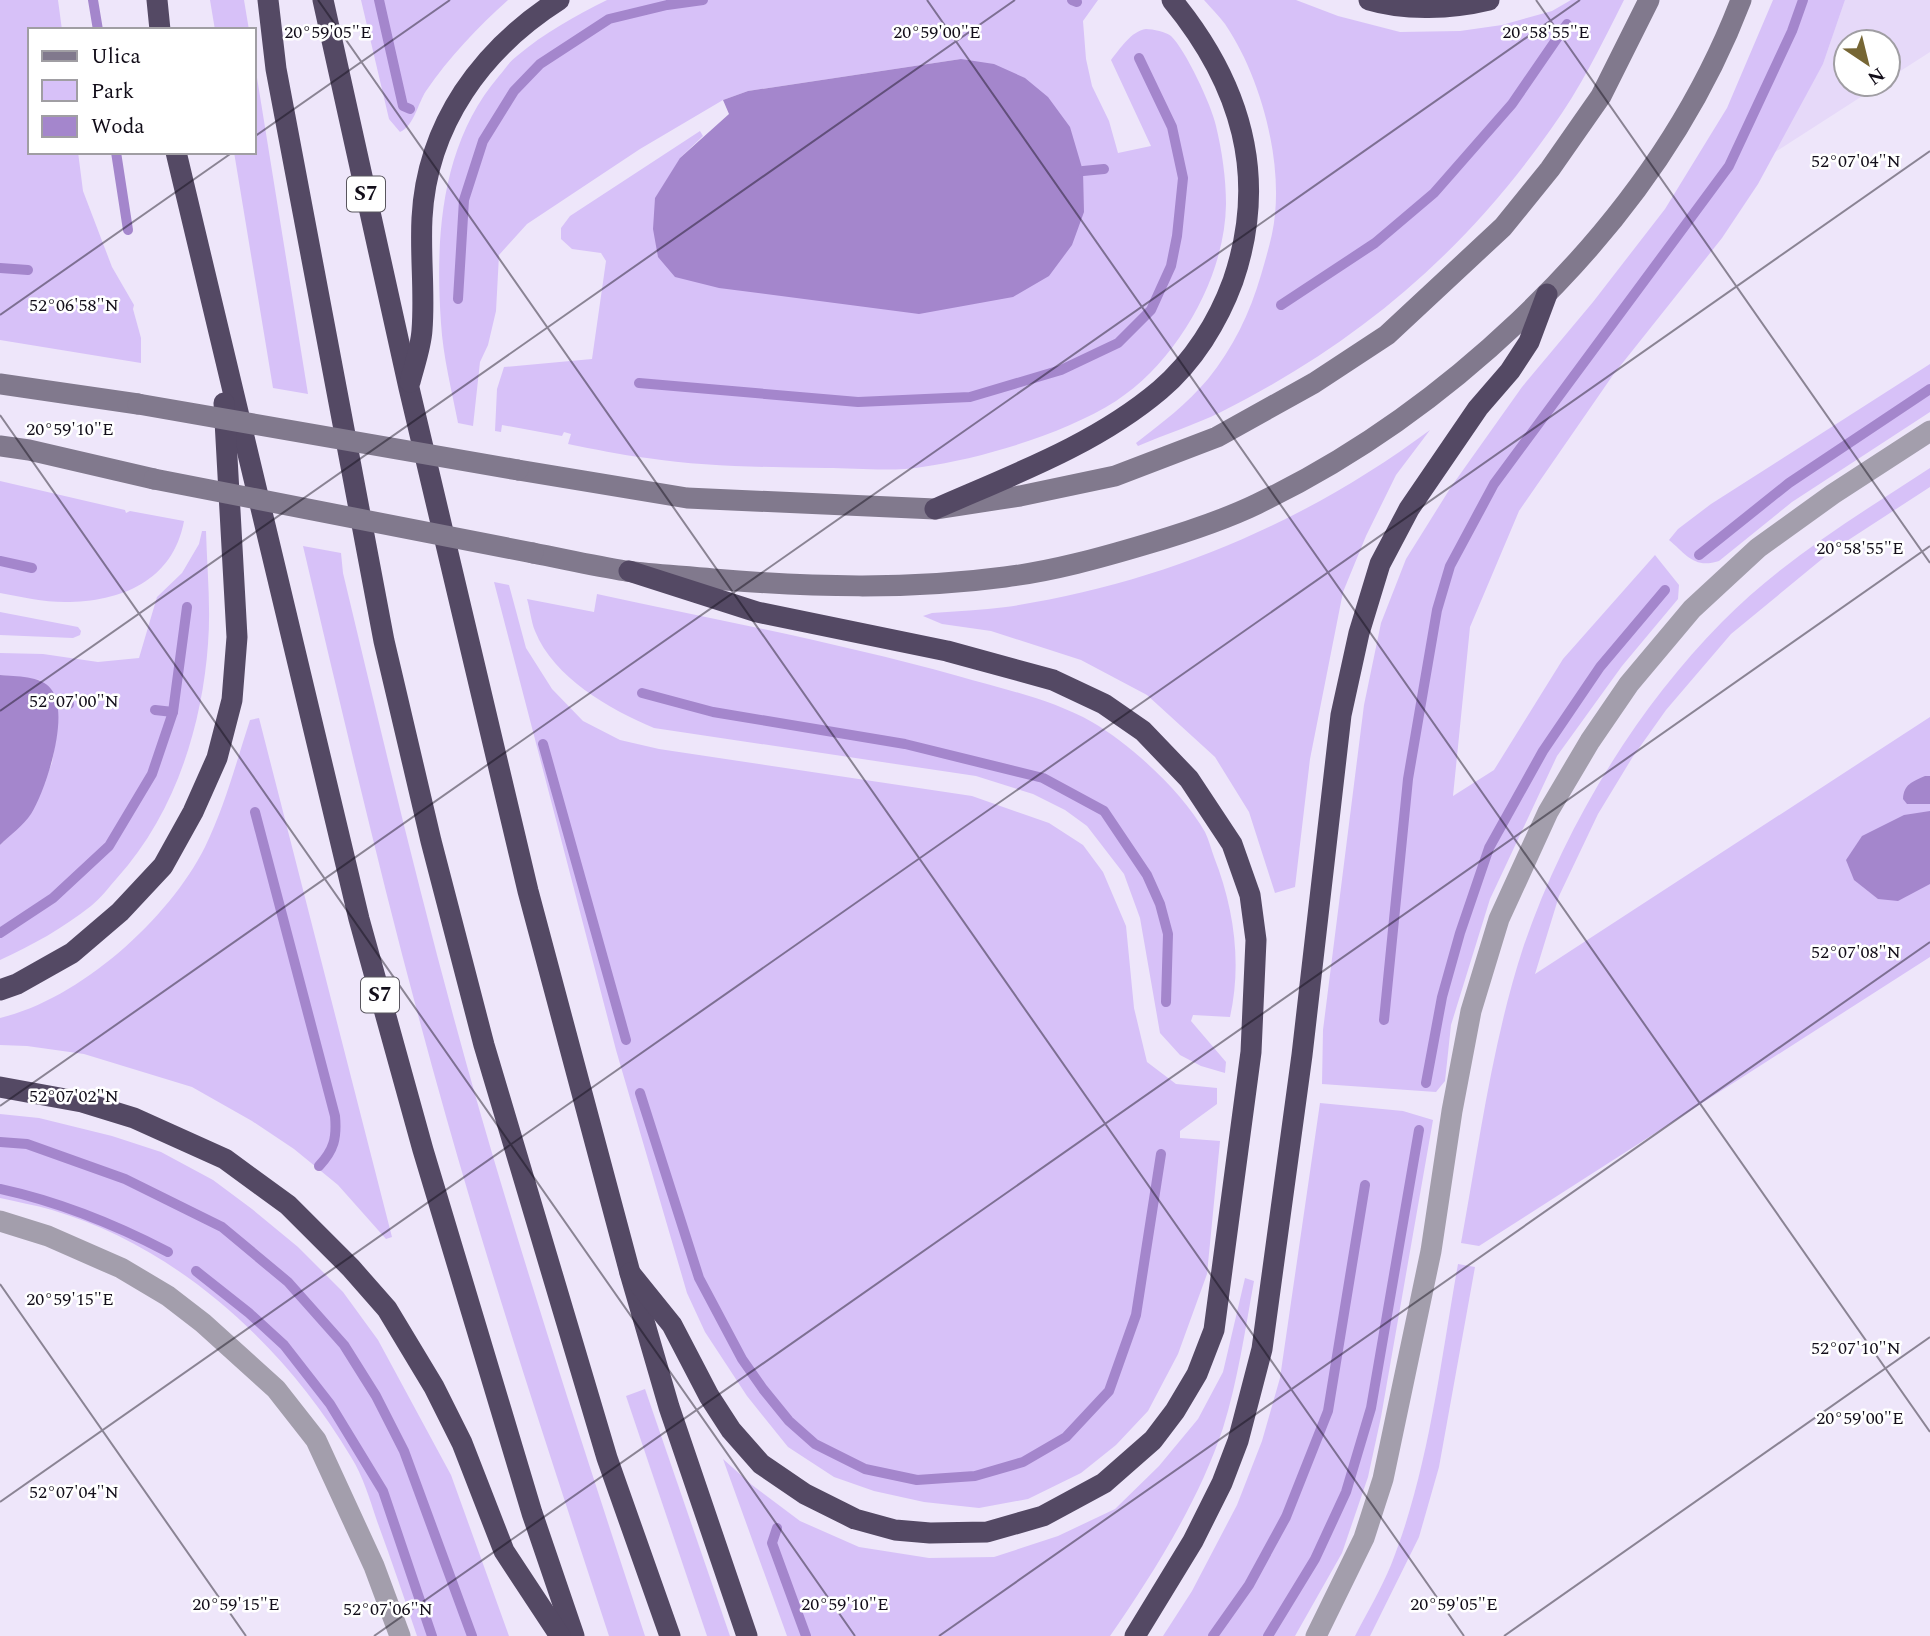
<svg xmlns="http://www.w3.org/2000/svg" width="1930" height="1636" font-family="Spectral,serif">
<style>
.built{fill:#e6d9f9}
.green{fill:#d7c1f8}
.water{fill:#a486cc}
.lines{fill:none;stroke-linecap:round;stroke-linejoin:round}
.stream{stroke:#a486cc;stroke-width:10}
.street{stroke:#a39eac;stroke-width:21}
.secondary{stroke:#81798d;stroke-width:21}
.highway{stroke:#544964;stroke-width:21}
.secondary-bridge{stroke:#81798d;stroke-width:21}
.ticks{fill:none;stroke:#120d19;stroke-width:2;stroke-opacity:0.45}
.labels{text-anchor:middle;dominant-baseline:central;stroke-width:5;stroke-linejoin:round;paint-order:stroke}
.shield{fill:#fff;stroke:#59565e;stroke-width:2}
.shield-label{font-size:21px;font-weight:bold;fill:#120d19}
.ticks-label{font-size:18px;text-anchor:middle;fill:#120d19;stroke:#fff;stroke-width:5;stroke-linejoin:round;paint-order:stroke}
</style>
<rect width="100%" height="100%" fill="#eee6fa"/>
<path class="built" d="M1845,0H1930V52L1888,79V42H1846V84H1881L1772,154L1823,64Z"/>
<g class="green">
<path d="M0,0H58L62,30H30V152H78L83,191L112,267L134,305L133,309L141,338V363L0,340Z"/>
<path d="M210,0H244L249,30H215Z"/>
<path d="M361,0H508C478,27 449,57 426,91C418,103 414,126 400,132L389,119Z"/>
<path d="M607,0H1098L1083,21L1086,59L1092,86L1109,121L1118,153L1151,146L1111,60C1120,49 1131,31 1146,29C1153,29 1166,32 1171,36C1185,49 1212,106 1216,126C1222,151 1226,178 1226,204C1225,278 1177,361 1116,401C1064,434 983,458 922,467C894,472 855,468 826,468C767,467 706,467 647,458C620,455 594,449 568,444L571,434L564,432L562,436L502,425L501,432L495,431L497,389L504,367L592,359L606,261L601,253L572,249L561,239V228L570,216L700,131L703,136L680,158L961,59L748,91L723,100L640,149L527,224L499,255L496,311L488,345L480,362L473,426L458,423C452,391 443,357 441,323C435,237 441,144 499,76C505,69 510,61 517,56C544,33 575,16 607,0Z"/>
<path d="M1204,0H1296L1338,16L1400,32L1460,31L1502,25L1552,11L1571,0H1624C1602,44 1580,89 1551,129C1463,254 1358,343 1221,412C1195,425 1165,434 1138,446L1136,443C1162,423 1187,404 1208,379C1233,348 1250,313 1261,275C1265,261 1269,248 1272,234C1286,169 1262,78 1225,24C1219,16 1211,8 1204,0Z"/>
<path d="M1773,0H1845L1823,64L1758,184L1722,238L1613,375L1519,511L1470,627L1453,796L1494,770L1563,659L1655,555L1679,585L1678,599L1622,666L1557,756L1490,899L1451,1025L1445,1081L1436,1092L1322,1084L1323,1030L1364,705L1381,623L1406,559L1451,487L1522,387L1593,302L1665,209L1727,108Z"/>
<path d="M254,59L308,394L273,388L234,152H254Z"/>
<path d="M1930,364V412L1792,502L1719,561C1694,569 1687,555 1669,540L1678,529L1711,504Z"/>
<path d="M1430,430L1396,475L1366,536L1343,592L1310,759L1295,887L1275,893L1249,812L1215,757L1147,695L1081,660L991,631L942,624L923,616L932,613C957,611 982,610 1006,607C1161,584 1305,523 1430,430Z"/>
<path d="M1930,468V487L1833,550L1731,634L1666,710L1632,758L1598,814L1559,896L1535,974L1930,717V957L1479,1246L1461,1243C1479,1145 1492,1043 1523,948C1563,830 1634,711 1722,622C1783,560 1858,515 1930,468Z"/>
<path d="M0,481L125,510L126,513L130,511L184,521C173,581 121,602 65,602C43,602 21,597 0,593Z"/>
<path d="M202,531H206C207,568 211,607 208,644C202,728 174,815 117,878C109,887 101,898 91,906C63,928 33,945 0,960V845L30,815L52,763L57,731L40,680L0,675V653L43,654L98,662L139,658L157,597L182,573L199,544Z"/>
<path d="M303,546L341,553L343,573C386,753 429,934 480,1112C531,1288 588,1462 645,1636H609C553,1465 496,1293 447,1120C393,930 348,738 303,546Z"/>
<path d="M494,582L509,585L526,648L552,689L583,721L620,740L659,749L972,796L1049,823L1083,845L1103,872L1126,926L1134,1008L1147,1062L1176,1084L1217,1088V1104L1180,1131V1138L1220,1141L1207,1274L1178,1354L1148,1411L1116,1445L1081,1473L1028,1499L979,1508L924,1502L874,1491L834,1477L788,1447L747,1396L705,1332L687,1293L616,1050Z"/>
<path d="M597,594C718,620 839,643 958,676C1003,689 1051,699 1092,722C1132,745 1183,793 1205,832C1209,840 1211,849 1214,857C1234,908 1242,963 1230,1017L1193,1015L1191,1021L1226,1062L1225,1073L1201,1066L1180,1055L1160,1033L1140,918L1124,874L1087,826L1065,810L1033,794L976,776L654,728C609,709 554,678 535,631C531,621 530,609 527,599L594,612Z"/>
<path d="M0,612L78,627L81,631L80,635L73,638L0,635Z"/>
<path d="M259,718L392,1237L386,1239L338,1185L294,1149L252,1121L192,1087L84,1054L27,1046L0,1045V1018C80,999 169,919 205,847C225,806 236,763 250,720Z"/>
<path d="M1320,1103L1403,1111L1433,1120L1381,1417L1368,1477L1342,1553L1295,1636H1163L1192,1591L1237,1505L1262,1441L1280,1378Z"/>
<path d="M0,1114L39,1118L112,1136L161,1152L213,1180L252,1209L298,1247L343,1292L378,1340L451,1475L509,1636H417C404,1597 391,1559 377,1521C370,1500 363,1476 351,1457C285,1346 178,1247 52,1210C35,1205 17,1202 0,1198Z"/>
<path d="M1458,1264L1475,1267L1439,1467L1419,1537L1370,1636H1355C1367,1613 1381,1589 1391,1565C1429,1469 1440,1365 1458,1264Z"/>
<path d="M1245,1278L1254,1281C1245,1330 1238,1380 1223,1428C1199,1501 1153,1574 1110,1636H787L723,1459L752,1485L800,1521L859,1547L929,1558L994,1557L1058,1536L1115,1509L1159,1466L1198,1419L1223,1372Z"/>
<path d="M645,1389L730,1636H707L626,1396Z"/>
</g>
<g class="water">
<path d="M961,59L994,64L1025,78L1048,97L1070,127L1083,171L1084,212L1072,245L1049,276L1013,297L919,314L719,288L675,277L658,257L653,229L655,198L680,158L729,114L723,100L748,91Z"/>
<path d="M0,675C16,677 41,675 51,689C71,713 46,790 31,814C24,825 10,835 0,845Z"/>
<path d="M1925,776H1930V804H1907L1903,799C1904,784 1912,782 1925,776Z"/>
<path d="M1930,811V884L1898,901L1878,899L1854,880L1846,860L1862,836L1904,815Z"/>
</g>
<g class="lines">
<g class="stream">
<path d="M93,0L98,30"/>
<path d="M379,0L403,106L410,109"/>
<path d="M1072,0L1077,2"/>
<path d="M116,152L128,230"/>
<path d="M1083,171L1104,169"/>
<path d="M0,268L28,270"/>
<path d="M458,299L464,200L483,141L514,91L540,64L609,19L667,5L703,0"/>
<path d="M1281,305L1375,243L1434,193L1512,104L1567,24"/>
<path d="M639,383L858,402L970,397L1061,370L1118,343L1151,310L1171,266L1177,236L1183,178L1172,127L1139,58"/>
<path d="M1699,555L1789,483L1930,389"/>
<path d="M0,561L32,568"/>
<path d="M642,693L713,712L905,744L1043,778L1104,811L1147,875L1160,904L1168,934L1166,1002"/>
<path d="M57,703L69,704"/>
<path d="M155,710L173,712"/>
<path d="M543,744L626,1040"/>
<path d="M255,812L335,1116C337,1138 334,1150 319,1166"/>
<path d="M0,933L53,898L109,846L152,774L173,712L187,607"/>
<path d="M1384,1020L1408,779L1437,610L1450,566L1494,484L1729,166L1792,31L1803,0"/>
<path d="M1426,1083L1442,997L1460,933L1489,848L1543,751L1600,667L1665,590"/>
<path d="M640,1093L699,1278L742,1359L763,1389L789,1421L815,1444L865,1469L917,1480L975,1476L1023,1462L1066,1437L1109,1391L1136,1315L1161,1154"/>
<path d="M0,1142L27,1144L125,1179L222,1227L288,1282L344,1345L376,1396L404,1451L472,1636"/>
<path d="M0,1189C60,1202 114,1224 168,1252"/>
<path d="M196,1271L249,1313L284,1345L330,1404L383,1491L432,1636"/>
<path d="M777,1528L772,1543L806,1636"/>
<path d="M1213,1636L1249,1585L1286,1517L1328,1411L1365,1185"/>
<path d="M1268,1636L1315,1559L1346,1492L1371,1408L1419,1130"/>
</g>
<g class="street">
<path d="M0,1221L48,1236L121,1268L168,1296L203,1323L276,1389L316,1440L374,1566L400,1636"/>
<path d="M1316,1636L1364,1538L1383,1479L1431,1251L1452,1111L1471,1011L1499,919L1548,812L1590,741L1629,684L1692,609L1758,548L1833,494L1930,431"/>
</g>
<g class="secondary">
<path d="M0,384L138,404"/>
<path d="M0,446L29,450L154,479"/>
<path d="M518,470L687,498L935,509L1020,496L1115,476L1217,437L1314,383L1387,335L1503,227L1550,169L1601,96L1649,0"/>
<path d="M533,553C564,559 595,566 626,571C655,575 684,576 713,579C810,587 908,590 1005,577C1053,571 1100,558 1147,544C1184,533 1222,521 1257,504C1355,457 1440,396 1519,321C1614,231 1694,123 1741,0"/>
</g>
<g class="highway">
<path d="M157,0L160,30"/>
<path d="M268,0L276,69L384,641L431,841L484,1045L607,1458L670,1636"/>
<path d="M323,0L409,388L528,891L630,1273L669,1407L747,1636"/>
<path d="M1369,0C1405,11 1452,9 1489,0"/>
<path d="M176,152L359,919L423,1150L532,1513L574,1636"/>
<path d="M410,382C414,366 421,347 422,330C425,293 420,255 422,218C427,124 482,49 559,0"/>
<path d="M935,509C1012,475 1095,445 1160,390C1193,362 1218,322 1233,281C1269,176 1241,84 1172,0"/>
<path d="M629,571L757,612L947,651L1053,680L1104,704L1143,731L1189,779L1232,844L1250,895L1256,940L1251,1052L1214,1330L1197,1374L1175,1411L1153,1440L1104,1483L1043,1516L987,1532L930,1533L895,1530L855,1519L805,1494L761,1464L731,1430L709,1396L672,1325L630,1273"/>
<path d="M0,990L17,984L72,953L120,912L163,866L193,812L217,758L232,700L237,637L224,403"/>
<path d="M0,1087L82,1102L134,1118L225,1159L288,1205L351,1268L387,1309L434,1387L462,1443L504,1551L560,1636"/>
<path d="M1135,1636L1193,1541L1222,1483L1238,1441L1262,1349L1302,1055L1341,715L1359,633L1380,564L1409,509L1478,408L1510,371L1529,342L1547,294"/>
</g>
<g class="secondary-bridge">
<path d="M138,404L518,470"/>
<path d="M154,479L533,553"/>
</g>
</g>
<path class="ticks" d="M318,0L1464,1636M927,0L1930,1432M1536,0L1930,563M254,137L450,0M0,315L233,152M0,415L855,1636M0,711L1015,0M0,1106L1580,0M0,1284L246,1636M0,1502L1930,151M374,1636L1930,546M939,1636L1930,942M1504,1636L1930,1337"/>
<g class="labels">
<g class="shield">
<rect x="347" y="176.5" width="38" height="35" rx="5"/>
<rect x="361" y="977.5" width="38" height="35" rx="5"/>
</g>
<g class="shield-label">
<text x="366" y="194">S7</text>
<text x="380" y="995">S7</text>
</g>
</g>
<g class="ticks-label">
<text x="328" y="38">20°59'05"E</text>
<text x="937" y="38">20°59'00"E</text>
<text x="1546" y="38">20°58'55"E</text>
<text x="1856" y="167">52°07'04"N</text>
<text x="74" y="311">52°06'58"N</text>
<text x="70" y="435">20°59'10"E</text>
<text x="1860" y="554">20°58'55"E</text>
<text x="74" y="707">52°07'00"N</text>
<text x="1856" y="958">52°07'08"N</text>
<text x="74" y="1102">52°07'02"N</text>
<text x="70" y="1305">20°59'15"E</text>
<text x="1856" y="1354">52°07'10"N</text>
<text x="1860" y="1424">20°59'00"E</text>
<text x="74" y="1498">52°07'04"N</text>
<text x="236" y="1610">20°59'15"E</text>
<text x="845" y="1610">20°59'10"E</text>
<text x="1454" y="1610">20°59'05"E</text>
<text x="388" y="1615">52°07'06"N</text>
</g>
<rect x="28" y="28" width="228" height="126" fill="#ffffff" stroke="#a09ea3" stroke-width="2"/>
<rect x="42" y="51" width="35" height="10" fill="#81798d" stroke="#a09ea3" stroke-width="2"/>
<text x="91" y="63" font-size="21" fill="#120d19">Ulica</text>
<rect x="42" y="80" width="35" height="21" fill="#d7c1f8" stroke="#a09ea3" stroke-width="2"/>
<text x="91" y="98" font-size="21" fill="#120d19">Park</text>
<rect x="42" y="116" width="35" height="21" fill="#a486cc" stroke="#a09ea3" stroke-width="2"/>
<text x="91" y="133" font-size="21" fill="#120d19">Woda</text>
<g transform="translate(1867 63) rotate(145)"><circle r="33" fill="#ffffff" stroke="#a09ea3" stroke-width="2"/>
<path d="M0-5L12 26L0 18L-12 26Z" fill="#766634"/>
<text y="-10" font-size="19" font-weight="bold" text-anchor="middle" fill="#120d19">N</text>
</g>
</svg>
